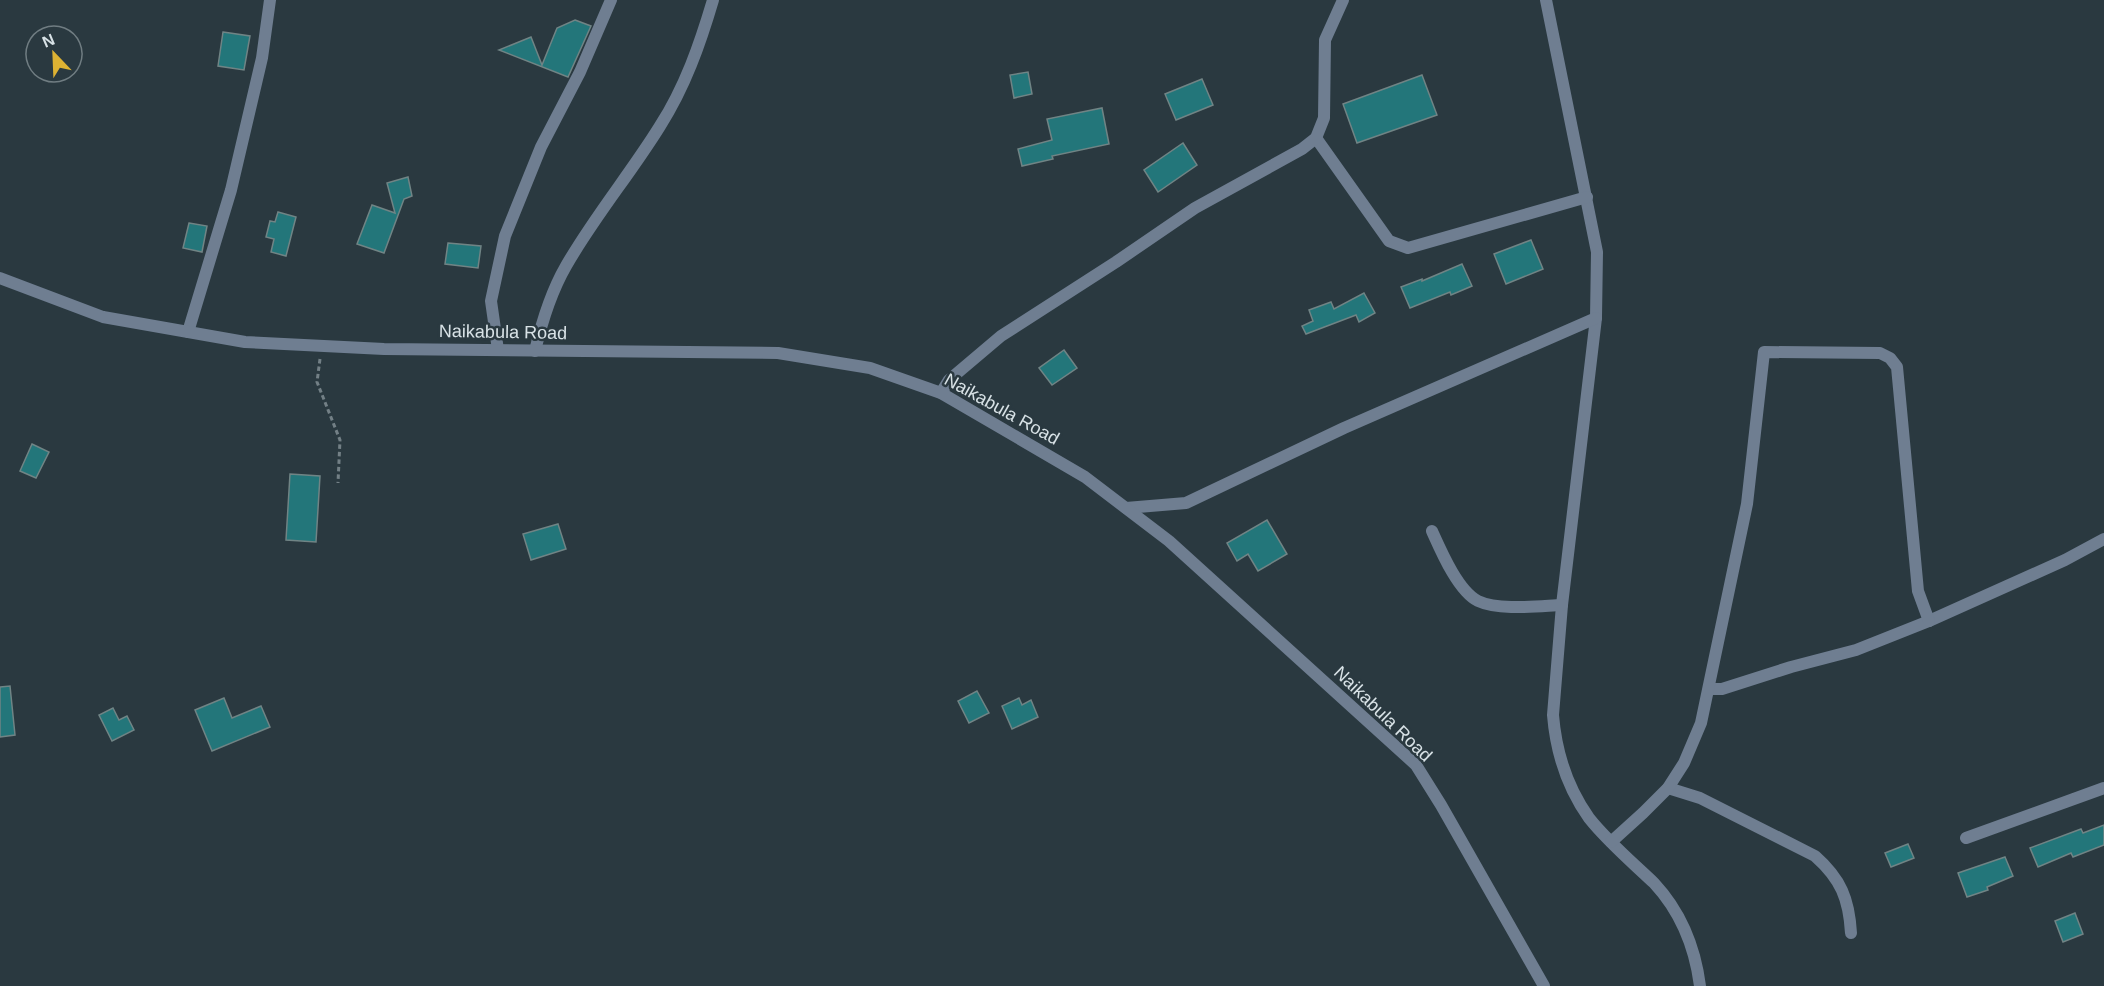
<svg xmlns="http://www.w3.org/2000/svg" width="2104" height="986" font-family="Helvetica,sans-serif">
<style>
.building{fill:#23767a;stroke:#708485;stroke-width:1.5}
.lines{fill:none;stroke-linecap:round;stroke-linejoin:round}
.path{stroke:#738086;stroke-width:3;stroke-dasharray:4.5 3;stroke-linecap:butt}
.minor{stroke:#6f7e91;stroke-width:12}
.tertiary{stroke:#6f7e91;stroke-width:12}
.labels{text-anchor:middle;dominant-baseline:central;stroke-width:5;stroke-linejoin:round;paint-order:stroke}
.street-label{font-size:18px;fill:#d8e2e6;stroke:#2a3940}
</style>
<rect width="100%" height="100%" fill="#2a3940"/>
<g class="building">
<path d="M575,20L591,26L568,77L499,50L531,37L542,65L557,28Z"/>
<path d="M223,32L250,36L244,70L218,66Z"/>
<path d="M1028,72L1032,94L1014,98L1010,75Z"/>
<path d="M1422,75L1437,115L1357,143L1343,104Z"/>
<path d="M1202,79L1213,105L1176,120L1165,94Z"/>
<path d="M1102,108L1109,144L1052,156L1053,159L1022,166L1018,149L1052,140L1047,119Z"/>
<path d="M1183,143L1197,165L1158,192L1144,170Z"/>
<path d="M408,177L412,196L404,199L384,253L357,244L372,205L395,213L387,183Z"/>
<path d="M278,212L296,217L286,256L271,252L274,239L266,237L270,221L275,222Z"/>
<path d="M189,223L207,226L202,252L183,248Z"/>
<path d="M1531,240L1543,269L1506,284L1494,254Z"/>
<path d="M448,243L481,246L478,268L445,264Z"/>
<path d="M1462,264L1472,286L1451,295L1450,292L1410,308L1401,287L1422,279V281Z"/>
<path d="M1364,293L1375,313L1359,322L1356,315L1306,334L1302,326L1313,321L1309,310L1331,302L1334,309Z"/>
<path d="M1064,350L1077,368L1052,385L1039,368Z"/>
<path d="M32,444L49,452L36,478L20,471Z"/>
<path d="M290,474L320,476L316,542L286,540Z"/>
<path d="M1267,520L1287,554L1258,571L1248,554L1237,561L1227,543Z"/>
<path d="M558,524L566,549L531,560L523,534Z"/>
<path d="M10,686L15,735L0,737V687Z"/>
<path d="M977,691L989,713L969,723L958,701Z"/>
<path d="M224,698L232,718L261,706L270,727L212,751L195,710Z"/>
<path d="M1019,698L1022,705L1031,700L1038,717L1012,729L1002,706Z"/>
<path d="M113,708L119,720L127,716L134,730L112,741L99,715Z"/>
<path d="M2104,825V845L2073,857L2071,853L2038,867L2030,848L2081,829L2083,833Z"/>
<path d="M1908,844L1914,858L1891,867L1885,853Z"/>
<path d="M2005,857L2013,876L1987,887L1988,890L1967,897L1958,873Z"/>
<path d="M2075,913L2083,934L2063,942L2055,921Z"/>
</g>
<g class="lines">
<path class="path" d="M320,359L317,382L340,440L338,483"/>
<g class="minor">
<path d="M1546,0L1597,252L1596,318L1562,605L1553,715C1556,752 1567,787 1589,818C1608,842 1632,862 1654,883C1681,912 1695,947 1700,986"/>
<path d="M1316,138L1389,241L1408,248L1587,197"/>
<path d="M188,332L231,190L262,58L270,0"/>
<path d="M498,350L491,301L505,236L541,147L580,72L611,0"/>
<path d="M535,351C542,321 551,292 566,266C594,217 631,173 660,126C685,87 700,44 713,0"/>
<path d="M941,393L949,380L1001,336L1116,262L1195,208L1302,149L1316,138L1324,118L1325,40L1343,0"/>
<path d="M1126,508L1186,503L1344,428L1596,318"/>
<path d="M1432,531C1441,551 1458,591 1478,601C1499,611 1539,606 1562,605"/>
<path d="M1710,689H1722L1791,667L1856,650L1929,621L2065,560L2104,539"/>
<path d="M1668,788L1700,798L1815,856C1841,879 1849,899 1851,933"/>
<path d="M1966,838L2104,788"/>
<path d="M1611,842L1643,813L1668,788L1684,763L1701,723L1747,504L1764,352L1880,353L1890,358L1897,367L1918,591L1929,621"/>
</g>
<path class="tertiary" d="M0,278L103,317L245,342L384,349L778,353L870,368L941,393L1085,477L1169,541L1416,765L1441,805L1544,986"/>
</g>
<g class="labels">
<g class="street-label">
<text transform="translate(503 332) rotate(1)">Naikabula Road</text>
<text transform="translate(1002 409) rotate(29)">Naikabula Road</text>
<text transform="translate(1383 714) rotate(44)">Naikabula Road</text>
</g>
</g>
<g transform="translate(54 54) rotate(337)"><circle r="28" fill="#2a3940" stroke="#707d82" stroke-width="1.5"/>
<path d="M0-4.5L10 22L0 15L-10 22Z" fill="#ddb233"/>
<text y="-9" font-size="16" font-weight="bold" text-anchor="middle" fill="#d8e2e6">N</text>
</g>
</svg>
